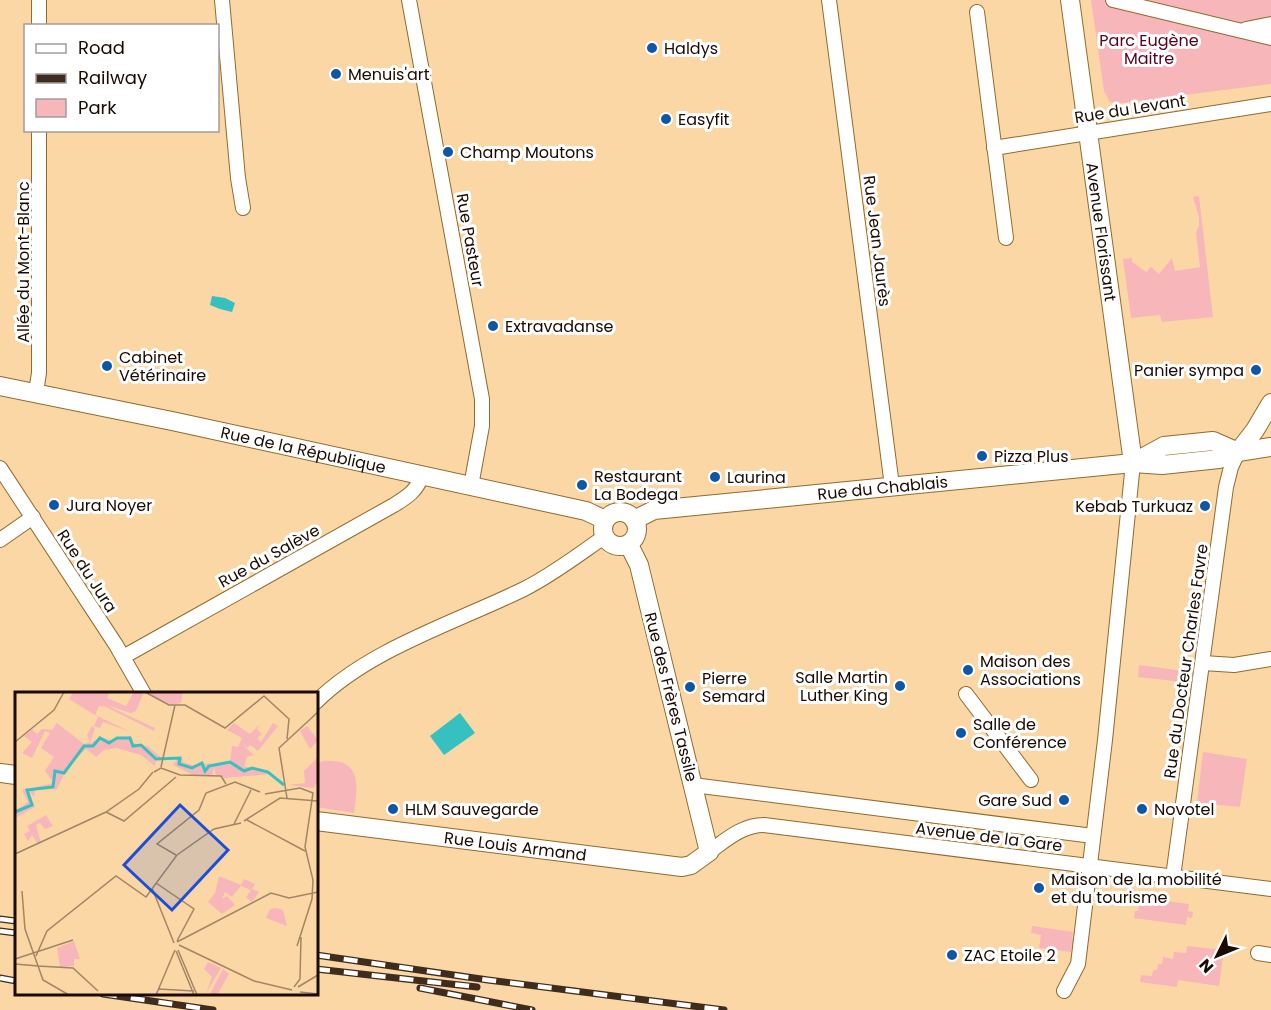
<svg xmlns="http://www.w3.org/2000/svg" width="1271" height="1010" font-family="Poppins,sans-serif">
<style>
.green{fill:#f6b6ba}
.water{fill:#36c0bf}
.lines{fill:none;stroke-linecap:round;stroke-linejoin:round}
.street-casing{stroke:#936a2b;stroke-width:16}
.secondary-casing{stroke:#936a2b;stroke-width:20}
.street{stroke:#fff;stroke-width:14}
.secondary{stroke:#fff;stroke-width:18}
.rail-casing{stroke:#402c1c;stroke-width:7}
.rail{stroke:#fff;stroke-width:4.5;stroke-dasharray:14;stroke-linecap:butt}
.poi-dot{fill:#0d57a6;stroke:#fff;stroke-width:2}
.labels{text-anchor:middle;dominant-baseline:central;stroke-width:6;stroke-linejoin:round;paint-order:stroke}
.park-label{font-size:16px;fill:#570219;stroke:#fff}
.poi-label{font-size:16px;fill:#1a0a00;stroke:#fff;text-anchor:start}
.street-label{font-size:16px;fill:#1a0a00;stroke:#fff}
.inset-river{fill:none;stroke:#36c0bf;stroke-width:3}
.inset-road{fill:none;stroke:#a28564;stroke-width:1.5}
.view{fill:#1d4ed8;fill-opacity:0.15;stroke:#1d4ed8;stroke-width:3}
.inset-edge{fill:none;stroke:#1a0a00;stroke-width:3}
</style>
<rect width="100%" height="100%" fill="#fcd7a6"/>
<g class="green">
<path d="M1091,0H1271V84L1114,104L1109,101L1104,91Z"/>
<path d="M1199,196L1213,317L1162,322L1160,315L1131,318L1123,259L1132,258V262L1146,272L1151,267L1159,274L1172,258L1175,271L1200,267L1196,233L1199,226V217L1193,197Z"/>
<path d="M1139,665L1184,671L1183,682L1138,677Z"/>
<path d="M1203,752L1247,759L1240,807L1197,803Z"/>
<path d="M323,761C362,758 358,785 354,813L317,807V764Z"/>
<path d="M1144,898L1189,904L1188,911L1193,912L1192,918L1187,917L1186,925L1134,918L1135,911H1138L1139,905H1143Z"/>
<path d="M1032,926L1073,932L1072,939H1076L1075,946L1072,945L1071,952L1039,948L1041,935L1031,933Z"/>
<path d="M1187,946L1224,950L1219,986L1178,980L1177,987L1140,982L1141,975L1152,976L1153,970H1157L1158,964H1162L1163,957L1173,959L1174,952L1186,953Z"/>
</g>
<g class="water">
<path d="M212,296L225,298L235,303L232,312L220,309L210,305Z"/>
<path d="M460,713L475,733L444,755L430,736Z"/>
</g>
<g class="lines">
<defs>
<g id="street">
<path d="M39,0V26"/>
<path d="M222,0L238,178L243,208"/>
<path d="M409,0L482,399V426L471,486"/>
<path d="M829,0L892,486"/>
<path d="M1113,0L1271,38"/>
<path d="M977,12L1006,238"/>
<path d="M1246,29L1271,24"/>
<path d="M994,148L1271,104"/>
<path d="M36,392L39,373V130"/>
<path d="M0,468L116,645L144,694"/>
<path d="M0,540L33,517"/>
<path d="M123,657L394,505C407,497 417,491 422,475"/>
<path d="M1203,663L1234,665L1271,659"/>
<path d="M966,694L1031,780"/>
<path d="M316,702C369,649 457,622 524,589C552,575 578,555 604,537"/>
<path d="M693,785L1093,836"/>
<path d="M709,852C726,840 742,825 764,825L1271,889"/>
<path d="M1173,877L1226,487L1231,467L1238,452"/>
<path d="M1258,953L1271,955"/>
<path d="M1064,991L1078,964L1105,740L1133,463"/>
</g>
<g id="secondary">
<path id="s1" d="M1070,0L1133,463"/>
<path id="s2" d="M0,386L172,421L586,511L605,520"/>
<path d="M1238,452L1255,430L1271,403"/>
<path d="M1133,463L1164,446L1213,441L1238,452"/>
<circle cx="620" cy="529" r="17"/>
<path id="s3" d="M634,520L654,510L1133,463L1162,465L1219,459L1238,452L1271,447"/>
<path d="M0,773L16,775"/>
<path id="s4" d="M316,821L682,867L691,865L709,852L639,565L629,545"/>
</g>
</defs>
<use href="#street" class="street-casing"/>
<use href="#secondary" class="secondary-casing"/>
<use href="#street" class="street"/>
<use href="#secondary" class="secondary"/>
<defs>
<g id="rail">
<path d="M0,919L16,921"/>
<path d="M0,931L16,933"/>
<path d="M316,955L488,980L724,1010"/>
<path d="M316,969L477,987"/>
<path d="M0,978L16,981"/>
<path d="M420,988L532,1010"/>
<path d="M103,994L213,1010"/>
</g>
</defs>
<use href="#rail" class="rail-casing"/>
<use href="#rail" class="rail"/>
</g>
<g class="poi-dot">
<circle cx="652" cy="48" r="6"/>
<circle cx="336" cy="74" r="6"/>
<circle cx="666" cy="119" r="6"/>
<circle cx="448" cy="152" r="6"/>
<circle cx="493" cy="326" r="6"/>
<circle cx="107" cy="366" r="6"/>
<circle cx="1256" cy="370" r="6"/>
<circle cx="982" cy="456" r="6"/>
<circle cx="715" cy="477" r="6"/>
<circle cx="582" cy="485" r="6"/>
<circle cx="54" cy="505" r="6"/>
<circle cx="1205" cy="506" r="6"/>
<circle cx="968" cy="670" r="6"/>
<circle cx="900" cy="686" r="6"/>
<circle cx="690" cy="687" r="6"/>
<circle cx="961" cy="733" r="6"/>
<circle cx="1064" cy="800" r="6"/>
<circle cx="393" cy="809" r="6"/>
<circle cx="1142" cy="809" r="6"/>
<circle cx="1039" cy="888" r="6"/>
<circle cx="952" cy="955" r="6"/>
</g>
<g class="labels">
<g class="park-label">
<text x="1149" y="40">Parc Eugène<tspan x="1149" dy="18">Maitre</tspan></text>
</g>
<g class="poi-label">
<text x="664" y="48">Haldys</text>
<text x="348" y="74">Menuis'art</text>
<text x="678" y="119">Easyfit</text>
<text x="460" y="152">Champ Moutons</text>
<text x="505" y="326">Extravadanse</text>
<text x="119" y="357">Cabinet<tspan x="119" dy="18">Vétérinaire</tspan></text>
<text x="1244" y="370" text-anchor="end">Panier sympa</text>
<text x="994" y="456">Pizza Plus</text>
<text x="594" y="476">Restaurant<tspan x="594" dy="18">La Bodega</tspan></text>
<text x="727" y="477">Laurina</text>
<text x="66" y="505">Jura Noyer</text>
<text x="1193" y="506" text-anchor="end">Kebab Turkuaz</text>
<text x="980" y="661">Maison des<tspan x="980" dy="18">Associations</tspan></text>
<text x="888" y="677" text-anchor="end">Salle Martin<tspan x="888" dy="18">Luther King</tspan></text>
<text x="702" y="678">Pierre<tspan x="702" dy="18">Semard</tspan></text>
<text x="973" y="724">Salle de<tspan x="973" dy="18">Conférence</tspan></text>
<text x="1052" y="800" text-anchor="end">Gare Sud</text>
<text x="405" y="809">HLM Sauvegarde</text>
<text x="1154" y="809">Novotel</text>
<text x="1051" y="879">Maison de la mobilité<tspan x="1051" dy="18">et du tourisme</tspan></text>
<text x="964" y="955">ZAC Etoile 2</text>
</g>
<g class="street-label">
<text transform="translate(1130 109) rotate(-9)">Rue du Levant</text>
<text stroke="none"><textPath href="#s1" startOffset="234">Avenue Florissant</textPath></text>
<text transform="translate(470 240) rotate(80)">Rue Pasteur</text>
<text transform="translate(877 241) rotate(83)">Rue Jean Jaurès</text>
<text transform="translate(23 262) rotate(-90)">Allée du Mont-Blanc</text>
<text stroke="none"><textPath href="#s2" startOffset="310">Rue de la République</textPath></text>
<text stroke="none"><textPath href="#s3" startOffset="252">Rue du Chablais</textPath></text>
<text transform="translate(269 556) rotate(-29)">Rue du Salève</text>
<text transform="translate(87 571) rotate(57)">Rue du Jura</text>
<text transform="translate(1186 661) rotate(-82)">Rue du Docteur Charles Favre</text>
<text transform="translate(671 697) rotate(76)">Rue des Frères Tassile</text>
<text transform="translate(989 837) rotate(7)">Avenue de la Gare</text>
<text stroke="none"><textPath href="#s4" startOffset="201">Rue Louis Armand</textPath></text>
</g>
</g>
<g transform="translate(15 692)">
<rect width="303" height="303" fill="#fcd7a6"/>
<path d="M58,0H95L92,6L111,14L119,0H129L121,19L116,21L91,13L140,36L139,39L91,15L84,14L80,23L116,40L88,30L85,36L79,34L83,25L54,7ZM138,0H168L166,11L157,13L136,4ZM42,31L69,52L75,50L72,43L77,34L80,36L75,52L84,45L96,48L116,44L118,51L132,54L148,67H141L140,74L126,63L101,56L89,58L81,65L84,67L71,57L53,74L42,97L20,98L19,105L14,99L20,115L0,126V119L13,110L7,98L39,91L30,79L39,65L26,56L35,41L30,39L17,66L7,61L17,50L9,44L17,37L22,42L27,37L37,38ZM219,31L235,42L245,32L242,37L247,42L242,46L246,50L258,31L263,34L243,59L235,53L232,56L228,50L231,56L239,63L232,65L229,74L255,82L209,86L201,83L199,75L197,84L178,83L158,73L162,67L167,69L165,66H163L158,68H157L163,65L168,67V70L177,73L215,70L217,54L223,55L227,46L212,38ZM292,34L303,48L295,57L285,39ZM303,65V88L299,96L273,93L290,91L289,79ZM31,123L38,134L30,137L25,131L21,133L26,151L23,152L17,143L13,149L9,142L15,139L12,134ZM204,184L226,193L229,187L240,192L237,197L244,200L237,210L231,205L236,198L226,194L217,205L210,200L207,207L212,204L220,213L207,222L193,210L200,201ZM261,216L268,218L272,234L251,226L255,217ZM59,249L65,267H59V274L45,275L42,256ZM193,270L206,276L191,301L197,285L189,277ZM208,277L214,282L202,303L195,302Z" fill="#f6b6ba"/>
<path class="inset-river" d="M0,120L17,113L12,98L38,95L40,79L49,81L69,54H78L85,46L94,51L102,46H115L118,54L126,53L141,67L165,66L164,72L177,76L187,71L190,79L194,74L215,70L229,79L237,76L253,80L269,93"/>
<path class="inset-road" d="M130,0L154,13H170L210,36L249,4L274,27L272,47M0,50L39,18L49,0M146,75L160,13M139,80L146,76L165,83L206,84L211,92M250,102L285,96L298,101L290,155L298,188L297,207L282,254M272,106L264,56L303,20M91,120L109,129L161,85M232,128L290,159M229,129L265,106L303,109M219,132L236,98M0,162L91,120L124,97L138,80M161,163L142,152L184,118L191,101L220,90L245,100M141,191L179,217L162,249M137,196L159,251M7,199L10,237L23,274M162,250L256,201L274,206L303,200M164,253L239,289L277,298M163,258L182,303M161,259L179,303M21,264L32,239L101,184L131,205L162,163L199,137L226,131M0,267L58,248M0,272L23,274L28,288L54,303M23,274L58,276L83,299M279,295L285,287L286,245M283,295L303,283M143,297L179,299M285,300L303,302M141,303L160,258"/>
<path class="view" d="M165,113L213,158L157,218L109,173Z"/>
<rect width="303" height="303" class="inset-edge"/>
</g>
<rect x="24" y="24" width="195" height="108" fill="#ffffff" stroke="#a39d99" stroke-width="1.5"/>
<rect x="36" y="44" width="30" height="9" fill="#ffffff" stroke="#a39d99" stroke-width="1.5"/>
<text x="78" y="54" font-size="18" fill="#1a0a00">Road</text>
<rect x="36" y="74" width="30" height="9" fill="#402c1c" stroke="#a39d99" stroke-width="1.5"/>
<text x="78" y="84" font-size="18" fill="#1a0a00">Railway</text>
<rect x="36" y="99" width="30" height="18" fill="#f6b6ba" stroke="#a39d99" stroke-width="1.5"/>
<text x="78" y="114" font-size="18" fill="#1a0a00">Park</text>
<g transform="translate(1217 956) rotate(227)" stroke="#ffffff" stroke-width="4.5" paint-order="stroke">
<path d="M0-4.5L10 22L0 15L-10 22Z" fill="#1a0a00"/>
<text y="-9" font-size="16" font-weight="bold" text-anchor="middle" fill="#1a0a00">N</text>
</g>
</svg>
